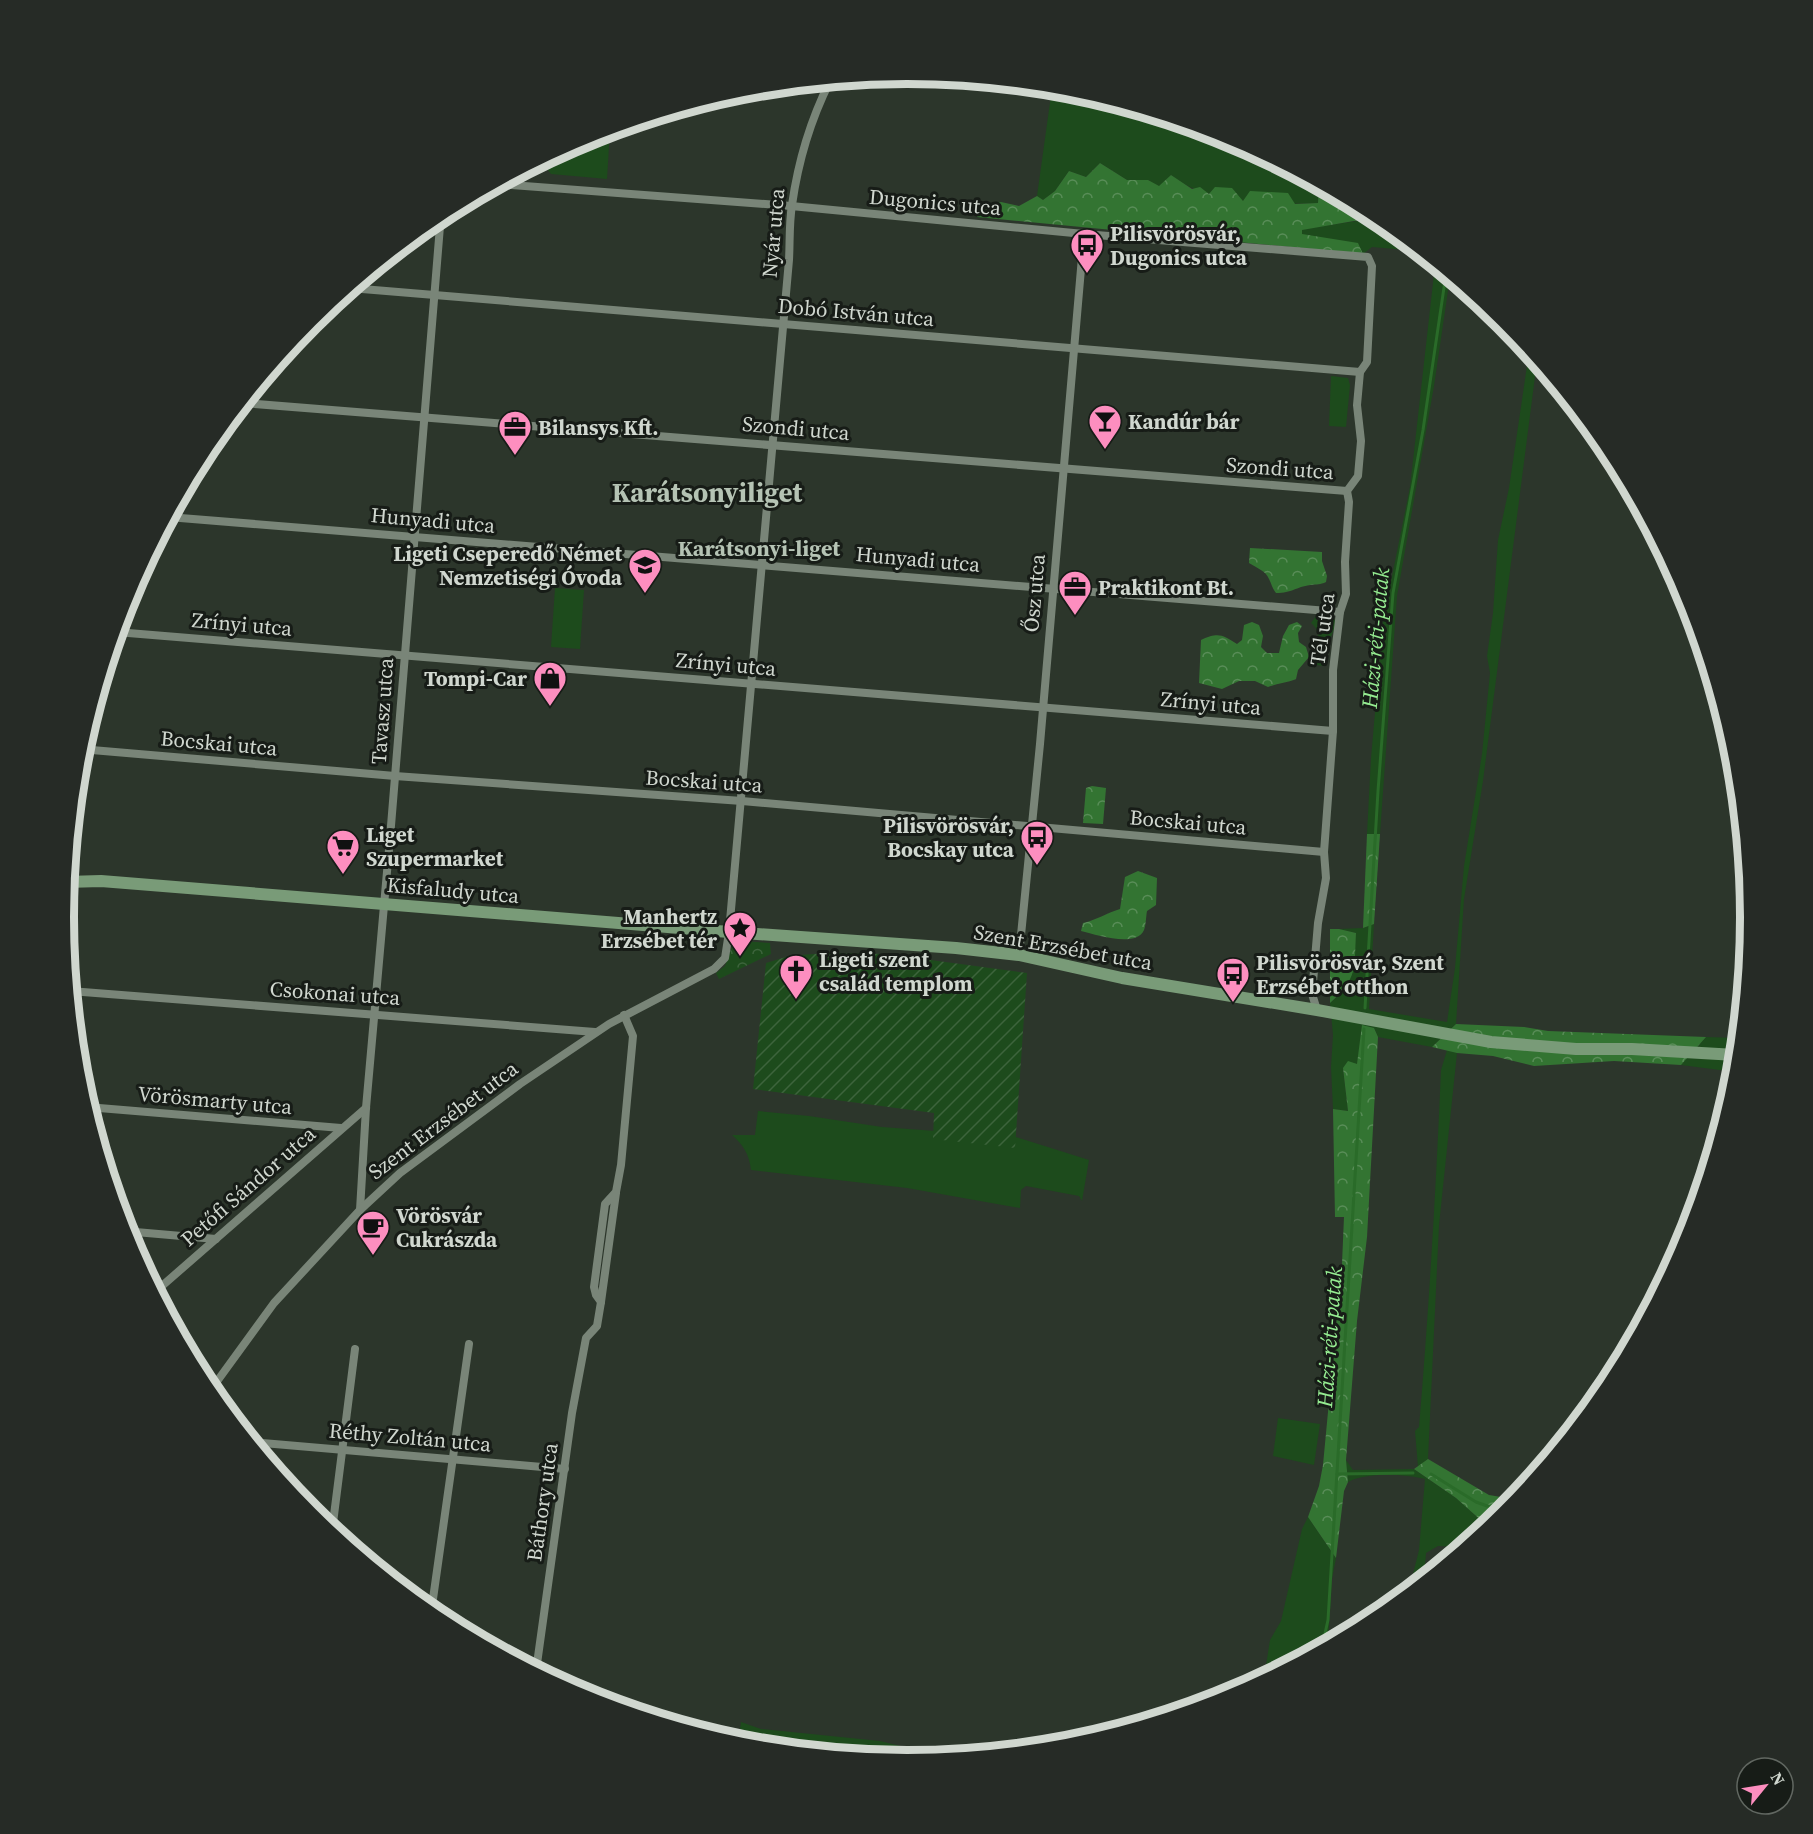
<svg xmlns="http://www.w3.org/2000/svg" width="1813" height="1834" font-family="'Source Serif 4',serif">
<style>
.grass{fill:#1d4b1c}
.forest{fill:url(#forest-crowns)}
.park{fill:url(#park-crowns)}
.garden{fill:url(#garden-furrows)}
.lines{fill:none;stroke-linecap:round;stroke-linejoin:round}
.stream{stroke:#2a6b29;stroke-width:3}
.street{stroke:#798578;stroke-width:8}
.secondary{stroke:#799b78;stroke-width:12}
.labels{text-anchor:middle;dominant-baseline:central;stroke-width:6;stroke-linejoin:round;paint-order:stroke}
.street-label{font-size:21px;fill:#d0d7cf;stroke:#171c17}
.poi-label{font-size:21px;font-weight:bold;fill:#d0d7cf;stroke:#171c17;text-anchor:start}
.neighbourhood-label{font-size:22px;font-weight:bold;fill:#b5c3b4;stroke:#171c17}
.water-label{font-size:22px;font-style:italic;fill:#95ec91;stroke:#171c17}
.district-label{font-size:27px;font-weight:bold;fill:#b5c3b4;stroke:#171c17}
.rim{fill:none;stroke:#d0d7cf;stroke-width:8}
</style>
<defs>
<pattern id="forest-crowns" width="20" height="18" patternUnits="userSpaceOnUse" patternTransform="scale(1.5)"><rect width="20" height="18" fill="#337432"/><path d="M2 6a3 3 0 1 1 6 0M12 15a3 3 0 1 1 6 0" fill="none" stroke="#598d58"/></pattern>
<pattern id="park-crowns" width="20" height="18" patternUnits="userSpaceOnUse" patternTransform="scale(1.5)"><rect width="20" height="18" fill="#1d4b1c"/><path d="M2 6a3 3 0 1 1 6 0M12 15a3 3 0 1 1 6 0" fill="none" stroke="#3d643c"/></pattern>
<pattern id="garden-furrows" width="10" height="10" patternUnits="userSpaceOnUse" patternTransform="scale(1.5)"><rect width="10" height="10" fill="#1d4b1c"/><path d="M-1 1l2-2M0 10L10 0M9 11l2-2" fill="none" stroke="#3d643c"/></pattern>
</defs>
<rect width="100%" height="100%" fill="#2c362b"/>
<g class="grass">
<path d="M1052,88L1071,90L1230,138L1319,186L1318,203C1278,205 1233,204 1195,189C1186,186 1178,180 1171,175L1159,187L1148,180H1127L1100,163L1086,177L1069,171L1055,191L1043,200L1037,196Z"/>
<path d="M610,130L607,179L551,174L543,164L546,158L584,138Z"/>
<path d="M1372,214L1418,251L1372,247L1363,254L1302,235V229L1371,219Z"/>
<path d="M1435,265L1450,277L1434,386L1397,596L1380,834H1367L1371,758L1383,621L1410,487Z"/>
<path d="M1529,352L1537,361L1483,781L1464,899L1456,1024L1432,1047L1378,1037L1374,1028L1357,1064L1343,1068L1348,1111L1333,1109L1331,1067L1333,1035L1330,1003L1346,989L1356,933L1339,929L1363,928L1374,924L1369,1009L1447,1022L1455,968L1464,866L1482,754L1490,673L1487,656L1493,613L1498,540L1509,488Z"/>
<path d="M1331,376L1348,378L1350,385L1346,427L1329,426Z"/>
<path d="M555,588L584,590L580,649L551,647Z"/>
<path d="M1316,616H1333L1336,624L1327,647V663L1323,666L1311,664C1317,650 1324,634 1311,623Z"/>
<path d="M1706,1037L1738,1038L1735,1072L1681,1065Z"/>
<path d="M1447,1050L1457,1053L1439,1225L1428,1459L1418,1467L1415,1431L1419,1427C1429,1308 1436,1189 1441,1070Z"/>
<path d="M758,1111L809,1116L882,1127L1016,1137L1089,1160L1082,1201L1079,1196L1026,1186L1021,1190L1020,1208L907,1188L751,1170C749,1154 744,1146 732,1135H755Z"/>
<path d="M1278,1418L1320,1424L1314,1465L1273,1456Z"/>
<path d="M1346,1460L1353,1470L1414,1469L1456,1498L1484,1523L1481,1531L1462,1547L1438,1546L1426,1553L1424,1578L1409,1590L1419,1550L1425,1479C1402,1474 1369,1472 1348,1482Z"/>
<path d="M1308,1517L1336,1558L1332,1579L1328,1643L1264,1678L1270,1640L1281,1621L1302,1529Z"/>
<path d="M741,1722L761,1729L880,1741L946,1757L906,1760L742,1744L738,1743Z"/>
</g>
<g class="forest">
<path d="M1100,163L1127,180H1148L1159,186L1171,175L1192,189L1200,187L1209,194L1215,187L1232,188L1243,201L1250,191L1288,193L1295,204L1318,203L1319,186L1372,214L1371,218L1302,230V234L1358,243L1363,254L977,217L976,208L1001,202L1019,206L1037,196L1043,200L1055,191L1069,171L1086,177Z"/>
<path d="M1250,548L1322,552V561L1327,576L1326,582C1320,585 1317,584 1310,585C1296,587 1292,593 1276,593C1272,588 1272,585 1269,579C1266,571 1257,568 1249,563Z"/>
<path d="M1252,622L1259,625L1263,636L1261,647L1267,653H1279L1283,636L1289,625L1297,622L1302,626L1298,633L1299,642L1306,647L1309,657L1298,670L1296,679C1287,683 1278,683 1268,687L1255,681H1239L1222,689L1199,683L1201,640C1219,632 1222,635 1237,644L1242,640L1244,625Z"/>
<path d="M1092,786L1106,788L1103,824L1083,823L1086,788Z"/>
<path d="M1367,834H1380L1374,924L1363,928Z"/>
<path d="M1138,871L1157,878L1156,905L1147,911C1146,916 1146,925 1144,930C1136,948 1097,935 1081,931L1083,923C1097,920 1106,913 1120,909L1125,877Z"/>
<path d="M1330,929H1339L1356,933C1354,969 1358,978 1330,1003Z"/>
<path d="M1456,1024L1524,1027L1548,1031L1706,1037L1681,1065L1614,1061L1534,1066L1493,1056L1457,1053L1432,1047Z"/>
<path d="M1362,1025L1374,1028L1378,1037L1367,1237L1357,1321L1346,1460L1348,1482L1344,1491L1336,1558L1308,1517L1319,1486L1323,1465L1342,1264L1344,1217H1335L1333,1109L1348,1111L1343,1068L1348,1061L1357,1064Z"/>
<path d="M1428,1459L1489,1495L1507,1498L1522,1490L1503,1514L1481,1531L1484,1523L1456,1498L1414,1469Z"/>
</g>
<path class="park" d="M740,941L770,943L771,954L719,979L716,973L725,966L733,943Z"/>
<path class="garden" d="M826,953L886,954L1027,973L1015,1148L933,1139L934,1113L753,1089L766,963L789,956Z"/>
<g class="lines">
<g class="stream">
<path d="M1365,1008L1378,791L1393,593L1423,430L1446,274"/>
<path d="M1337,1474L1413,1473"/>
<path d="M1431,1474L1476,1502L1504,1512"/>
<path d="M1322,1647L1328,1620L1364,1029"/>
</g>
<g class="street">
<path d="M498,184L791,206L1084,234L1368,257L1372,266L1367,362L1360,372L1357,405L1361,441L1358,476L1347,491L1349,502L1345,562L1346,594L1340,612L1333,670V731L1324,852L1326,878L1318,923L1312,994L1317,1010"/>
<path d="M350,288L1360,372"/>
<path d="M243,403L1347,491"/>
<path d="M168,517L1340,612"/>
<path d="M116,632L1333,731"/>
<path d="M80,749L395,776L742,801L1324,852"/>
<path d="M1019,955L1040,744L1084,234"/>
<path d="M70,991L595,1032"/>
<path d="M87,1107L341,1128"/>
<path d="M360,1210L366,1108L390,838L441,214"/>
<path d="M124,1231L216,1239"/>
<path d="M155,1292L366,1108"/>
<path d="M601,1302L616,1193"/>
<path d="M210,1391L274,1303L360,1210L400,1173L520,1084L609,1024L714,969L725,958L729,932L789,260C790,242 789,223 792,205C798,162 811,119 830,81"/>
<path d="M251,1442L565,1469"/>
<path d="M332,1531L355,1349"/>
<path d="M431,1613L469,1344"/>
<path d="M536,1671L572,1413L586,1338L597,1326L601,1302L596,1295L594,1287L605,1204L616,1192L621,1165L633,1036L624,1015"/>
</g>
<path class="secondary" d="M66,882L101,881L729,932L956,948L1019,955L1122,978L1317,1010L1491,1042L1576,1049H1632L1736,1055"/>
</g>
<defs>
<symbol id="bus-pin" viewBox="-11 -11 22 30"><path d="M0 17L-7.5 6A9.5 9.5 0 1 1 7.5 6Z" fill="#fd8ebf" stroke="#171c17"/><path d="M-5-6H5V4H4V6H2V4H-2V6H-4V4H-5ZM-3.5-4V0h7V-4ZM-3.5 1.2v1.5H-2V1.2ZM2 1.2v1.5H3.5V1.2Z" fill="#111"/></symbol>
<symbol id="bar-pin" viewBox="-11 -11 22 30"><path d="M0 17L-7.5 6A9.5 9.5 0 1 1 7.5 6Z" fill="#fd8ebf" stroke="#171c17"/><path d="M-6-5H6L.8 .8V4.5H3.5V6h-7V4.5H-.8V.8Z" fill="#111"/></symbol>
<symbol id="office-pin" viewBox="-11 -11 22 30"><path d="M0 17L-7.5 6A9.5 9.5 0 1 1 7.5 6Z" fill="#fd8ebf" stroke="#171c17"/><path d="M-6-3h4V-5.5h4V-3h4V5H-6ZM-1-4.5V-3h2v-1.5ZM-6 0V1H6V0Z" fill="#111"/></symbol>
<symbol id="school-pin" viewBox="-11 -11 22 30"><path d="M0 17L-7.5 6A9.5 9.5 0 1 1 7.5 6Z" fill="#fd8ebf" stroke="#171c17"/><path d="M0-5L7-2L0 1L-7-2ZM-4 1L0 2.5L4 1V4Q0 6-4 4Z" fill="#111"/></symbol>
<symbol id="shop-pin" viewBox="-11 -11 22 30"><path d="M0 17L-7.5 6A9.5 9.5 0 1 1 7.5 6Z" fill="#fd8ebf" stroke="#171c17"/><path d="M-5-2.5h2.3a2.7 3.5 0 0 1 5.4 0H5L5.5 6h-11ZM-1.5-2.5h3a1.5 2.3 0 0 0-3 0Z" fill="#111"/></symbol>
<symbol id="supermarket-pin" viewBox="-11 -11 22 30"><path d="M0 17L-7.5 6A9.5 9.5 0 1 1 7.5 6Z" fill="#fd8ebf" stroke="#171c17"/><path d="M-6-5.5h2.5l.6 2H6L4.5 2H-2.5L-4.4-4H-6ZM-1.5 3.2a1.3 1.3 0 1 0 .1 0ZM3 3.2a1.3 1.3 0 1 0 .1 0Z" fill="#111"/></symbol>
<symbol id="sight-pin" viewBox="-11 -11 22 30"><path d="M0 17L-7.5 6A9.5 9.5 0 1 1 7.5 6Z" fill="#fd8ebf" stroke="#171c17"/><path d="M0-6L1.8-2.2L6-1.7L2.9 1.2L3.7 5.4L0 3.3L-3.7 5.4L-2.9 1.2L-6-1.7L-1.8-2.2Z" fill="#111"/></symbol>
<symbol id="church-pin" viewBox="-11 -11 22 30"><path d="M0 17L-7.5 6A9.5 9.5 0 1 1 7.5 6Z" fill="#fd8ebf" stroke="#171c17"/><path d="M-1.2-6h2.4v3.5h3.3v2.4h-3.3V6h-2.4V-.1h-3.3v-2.4h3.3Z" fill="#111"/></symbol>
<symbol id="cafe-pin" viewBox="-11 -11 22 30"><path d="M0 17L-7.5 6A9.5 9.5 0 1 1 7.5 6Z" fill="#fd8ebf" stroke="#171c17"/><path d="M-5.5-4.5H6V0H3Q3 3.5 0 3.5H-2.5Q-5.5 3.5-5.5 0ZM3-3.2v2h1.7v-2ZM-6 4.5H4V6H-6Z" fill="#111"/></symbol>
</defs>
<g fill-rule="evenodd">
<use href="#bus-pin" x="1068" y="226" width="38" height="52"/>
<use href="#bar-pin" x="1086" y="402" width="38" height="52"/>
<use href="#office-pin" x="496" y="408" width="38" height="52"/>
<use href="#school-pin" x="626" y="546" width="38" height="52"/>
<use href="#office-pin" x="1056" y="568" width="38" height="52"/>
<use href="#shop-pin" x="531" y="659" width="38" height="52"/>
<use href="#bus-pin" x="1018" y="818" width="38" height="52"/>
<use href="#supermarket-pin" x="324" y="827" width="38" height="52"/>
<use href="#sight-pin" x="721" y="909" width="38" height="52"/>
<use href="#church-pin" x="777" y="952" width="38" height="52"/>
<use href="#bus-pin" x="1214" y="955" width="38" height="52"/>
<use href="#cafe-pin" x="354" y="1208" width="38" height="52"/>
</g>
<g class="labels">
<g class="street-label">
<text transform="translate(935 202) rotate(5)">Dugonics utca</text>
<text transform="translate(773 233) rotate(-85)">Nyár utca</text>
<text transform="translate(856 312) rotate(5)">Dobó István utca</text>
<text transform="translate(796 428) rotate(5)">Szondi utca</text>
<text transform="translate(1280 468) rotate(4)">Szondi utca</text>
<text transform="translate(433 520) rotate(5)">Hunyadi utca</text>
<text transform="translate(918 559) rotate(5)">Hunyadi utca</text>
<text transform="translate(1034 593) rotate(-85)">Ősz utca</text>
<text transform="translate(242 624) rotate(5)">Zrínyi utca</text>
<text transform="translate(1322 629) rotate(-82)">Tél utca</text>
<text transform="translate(726 664) rotate(5)">Zrínyi utca</text>
<text transform="translate(1211 703) rotate(5)">Zrínyi utca</text>
<text transform="translate(382 711) rotate(-86)">Tavasz utca</text>
<text transform="translate(219 743) rotate(5)">Bocskai utca</text>
<text transform="translate(704 781) rotate(4)">Bocskai utca</text>
<text transform="translate(1188 822) rotate(5)">Bocskai utca</text>
<text transform="translate(453 890) rotate(5)">Kisfaludy utca</text>
<text transform="translate(1063 947) rotate(10)">Szent Erzsébet utca</text>
<text transform="translate(335 993) rotate(4)">Csokonai utca</text>
<text transform="translate(215 1100) rotate(5)">Vörösmarty utca</text>
<text transform="translate(443 1120) rotate(-37)">Szent Erzsébet utca</text>
<text transform="translate(248 1186) rotate(-41)">Petőfi Sándor utca</text>
<text transform="translate(410 1437) rotate(5)">Réthy Zoltán utca</text>
<text transform="translate(542 1502) rotate(-82)">Báthory utca</text>
</g>
<g class="poi-label">
<text x="1110" y="233">Pilisvörösvár,<tspan x="1110" dy="24">Dugonics utca</tspan></text>
<text x="1128" y="421">Kandúr bár</text>
<text x="538" y="427">Bilansys Kft.</text>
<text x="622" y="553" text-anchor="end">Ligeti Cseperedő Német<tspan x="622" dy="24">Nemzetiségi Óvoda</tspan></text>
<text x="1098" y="587">Praktikont Bt.</text>
<text x="527" y="678" text-anchor="end">Tompi-Car</text>
<text x="1014" y="825" text-anchor="end">Pilisvörösvár,<tspan x="1014" dy="24">Bocskay utca</tspan></text>
<text x="366" y="834">Liget<tspan x="366" dy="24">Szupermarket</tspan></text>
<text x="717" y="916" text-anchor="end">Manhertz<tspan x="717" dy="24">Erzsébet tér</tspan></text>
<text x="819" y="959">Ligeti szent<tspan x="819" dy="24">család templom</tspan></text>
<text x="1256" y="962">Pilisvörösvár, Szent<tspan x="1256" dy="24">Erzsébet otthon</tspan></text>
<text x="396" y="1215">Vörösvár<tspan x="396" dy="24">Cukrászda</tspan></text>
</g>
<g class="neighbourhood-label">
<text x="759" y="548">Karátsonyi-liget</text>
</g>
<g class="water-label">
<text transform="translate(1375 638) rotate(-85)">Házi-réti-patak</text>
<text transform="translate(1329 1337) rotate(-86)">Házi-réti-patak</text>
</g>
<g class="district-label">
<text x="707" y="492">Karátsonyiliget</text>
</g>
</g>
<path d="M0 0H1813V1834H0ZM74 917a833 833 0 1 1 1666 0a833 833 0 1 1-1666 0Z" fill="#262b26" fill-rule="evenodd"/>
<path class="rim" d="M74 917a833 833 0 1 1 1666 0a833 833 0 1 1-1666 0Z"/>
<g transform="translate(1765 1786) rotate(60)"><circle r="28" fill="#171c17" stroke="#616761" stroke-width="1.5"/>
<path d="M0-4.5L10 22L0 15L-10 22Z" fill="#fd8ebf"/>
<text y="-9" font-size="16" font-weight="bold" text-anchor="middle" fill="#d0d7cf">N</text>
</g>
</svg>
